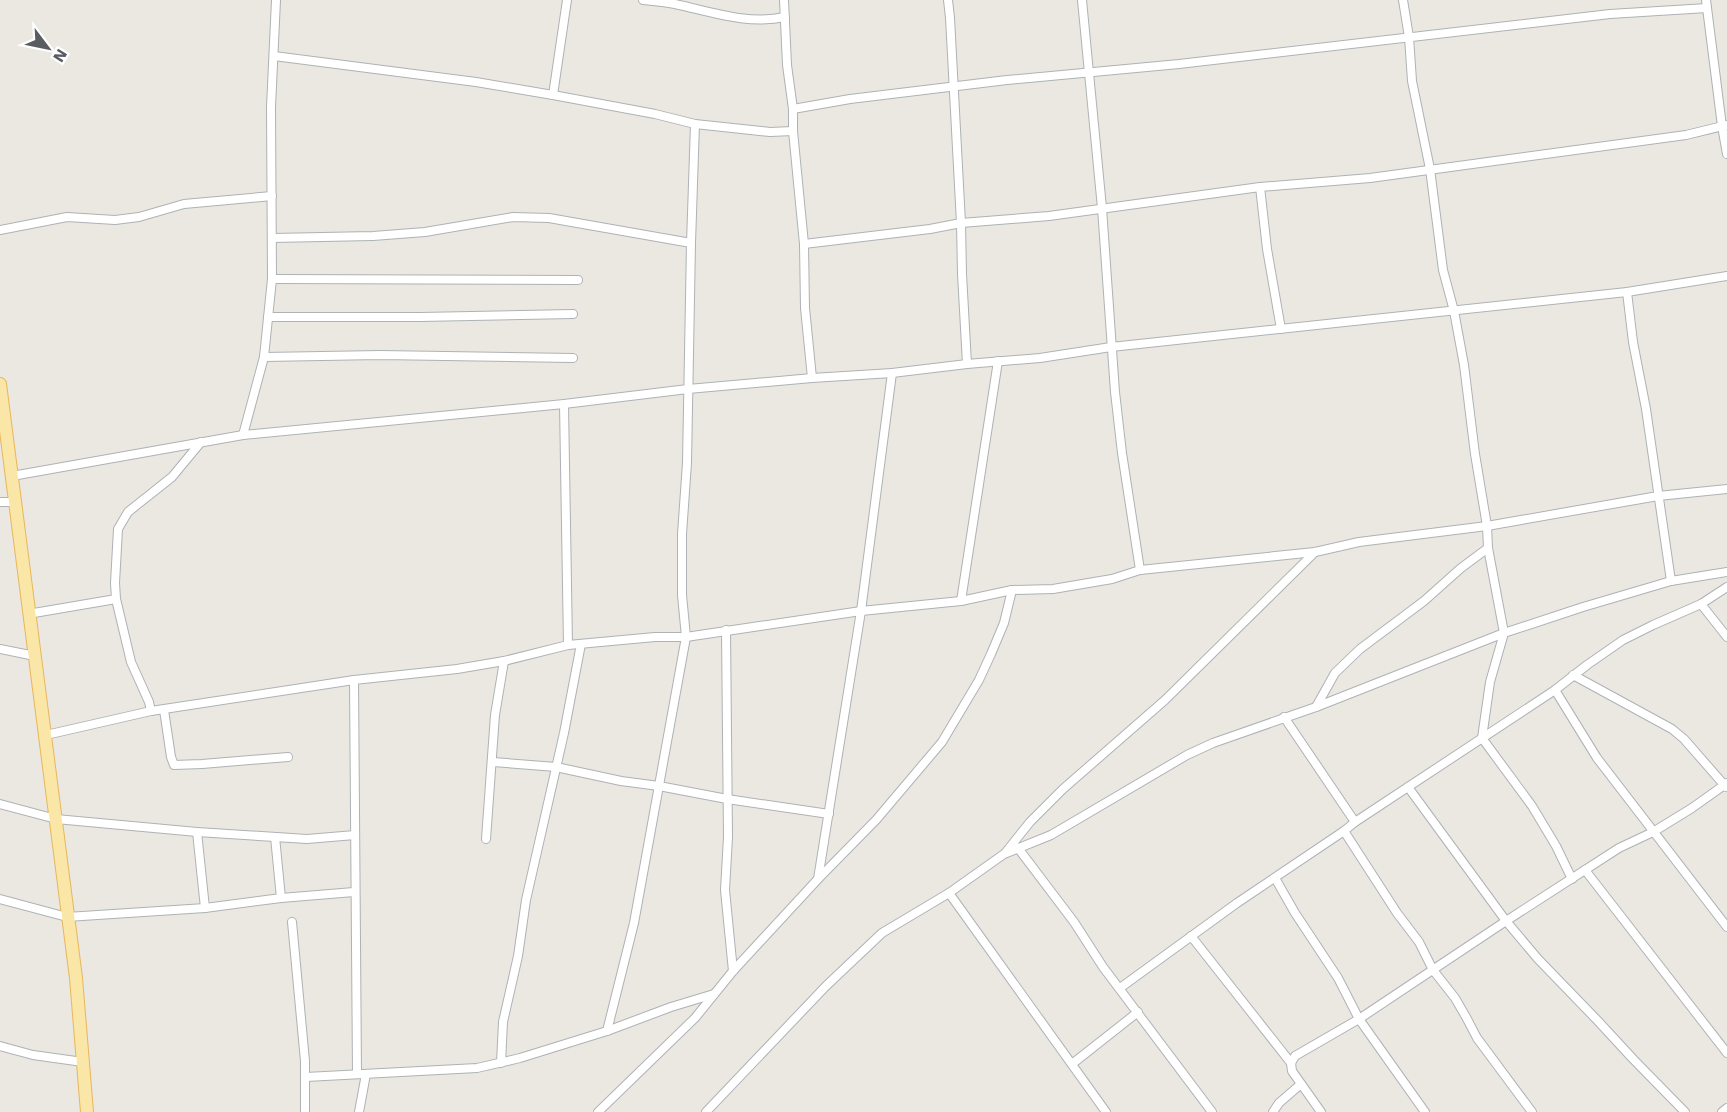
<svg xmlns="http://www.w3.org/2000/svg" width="1727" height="1112" font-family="'Work Sans',sans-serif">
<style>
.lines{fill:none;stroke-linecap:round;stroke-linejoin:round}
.street-casing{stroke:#aeb2b6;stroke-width:10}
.primary-casing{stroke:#e8b65d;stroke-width:14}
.street{stroke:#fff;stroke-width:8}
.primary{stroke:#fae6a7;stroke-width:12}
</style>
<rect width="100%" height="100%" fill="#ebe8e1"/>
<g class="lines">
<defs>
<g id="street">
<path d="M643,0C654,1 665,2 675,4C712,12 748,25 785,17"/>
<path d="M784,0L787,65L793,109V131L804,244L805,308L812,378"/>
<path d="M948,0L950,18L961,223L962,274L967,364"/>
<path d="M1082,0L1102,208L1115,392L1122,453L1140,570"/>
<path d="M1403,0L1409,37L1412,81L1430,169L1443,270L1454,311L1464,365L1475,454L1487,526L1488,548L1504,633L1490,682L1482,738L1532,806L1556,846L1572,879"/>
<path d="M1706,0L1722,126L1727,154"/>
<path d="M274,56L476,82L553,95L655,114L695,124L770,132L793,131"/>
<path d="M553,95L567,0"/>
<path d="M793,109L850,99L1007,80L1179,64L1610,14L1707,8"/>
<path d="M1260,187L1267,249L1281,329"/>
<path d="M0,230L67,217L115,220L139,217L184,204L272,196"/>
<path d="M272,238L373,236L425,232L513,217L549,218L691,243"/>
<path d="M804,244L930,229L961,223L1049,216L1260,187L1370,178L1686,135L1727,125"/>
<path d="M272,279L578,280"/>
<path d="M1627,292L1633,342L1646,409L1671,581"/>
<path d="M268,317H420L573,314"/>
<path d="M264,357L380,355L573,358"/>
<path d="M564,404L568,645"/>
<path d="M243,435L264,357L272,279L271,107L276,0"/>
<path d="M12,476L243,435L564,404L688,389L812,378L892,373L967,364L1040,358L1111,347L1627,292L1727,276"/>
<path d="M0,502H15"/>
<path d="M116,599L131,662L149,702L151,711"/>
<path d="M961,601L998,361"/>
<path d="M1701,604L1727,637"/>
<path d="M28,614L116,599L115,583L118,529L128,512L172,477L201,442"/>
<path d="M726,630L728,837L725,890L733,971"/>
<path d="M0,649L35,656"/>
<path d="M1573,675L1672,729L1684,739L1726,787"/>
<path d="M354,680L357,1074"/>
<path d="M1555,690L1597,758L1727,927"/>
<path d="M1316,707L1335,673L1360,649L1424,601L1461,568L1488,548"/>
<path d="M164,710L171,757L174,765L202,764L288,757"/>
<path d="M1284,717L1355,822"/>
<path d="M46,735L151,711L354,680L457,669L504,661L568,645L655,637H686L861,611L961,601L1012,590L1053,589L1112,579L1140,570L1315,552L1359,542L1487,526L1658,496L1727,489"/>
<path d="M493,762L556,767L621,781L659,786L727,799L829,814"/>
<path d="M1408,787L1506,921L1538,959L1597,1020L1634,1060L1685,1112"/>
<path d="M0,804L56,819L197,832L307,839L355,835"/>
<path d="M1344,831L1397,913L1419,942L1433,970L1455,998L1466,1017L1477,1038L1532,1112"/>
<path d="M197,832L205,908"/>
<path d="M275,837L281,898"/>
<path d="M486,839L495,715L504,661"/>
<path d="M1018,848L1074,922L1103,967L1212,1112"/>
<path d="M1006,852L1030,822L1063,789L1165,700L1315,552"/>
<path d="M1585,870L1727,1053"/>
<path d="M1275,878L1295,913L1338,978L1359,1019L1425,1112"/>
<path d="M818,879L876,820L942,742L979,680L991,654L1004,623L1012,590"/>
<path d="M949,893L1106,1112"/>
<path d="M0,899L67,917L205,908L281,898L354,892"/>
<path d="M292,922L305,1061V1112"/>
<path d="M1191,936L1291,1063"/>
<path d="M1120,988L1237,903L1344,831L1355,822L1555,690L1587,665L1623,640L1653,625L1701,604L1727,587"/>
<path d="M607,1031L634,923L686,637L682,595V534L687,463L691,243L695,124"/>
<path d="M0,1046L33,1055L83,1062"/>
<path d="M501,1063L503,1022L518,956L526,900L564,733L581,644"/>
<path d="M1072,1064L1138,1012"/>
<path d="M306,1077L477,1068L520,1058L607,1031L671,1007L714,994"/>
<path d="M359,1112L366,1074"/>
<path d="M598,1112L695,1018L733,971L818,879L861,611L892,373"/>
<path d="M706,1112L826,986L882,933L949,893L1004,854L1051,835L1187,755L1213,743L1316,707L1504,633L1583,607L1671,581L1727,572"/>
<path d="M1273,1112L1279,1103L1301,1084"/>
<path d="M1321,1112L1292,1071L1291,1063L1295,1056L1359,1019L1506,921L1619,848L1653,832L1692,808L1727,783"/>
<path d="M1722,1112L1727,1108"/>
</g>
<path id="primary" d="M0,384L76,978L87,1112"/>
</defs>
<use href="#street" class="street-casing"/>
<use href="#primary" class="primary-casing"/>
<use href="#street" class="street"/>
<use href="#primary" class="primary"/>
</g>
<g transform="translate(48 48) rotate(122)" stroke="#ffffff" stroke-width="4.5" paint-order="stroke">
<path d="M0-4.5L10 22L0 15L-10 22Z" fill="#595d61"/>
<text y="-9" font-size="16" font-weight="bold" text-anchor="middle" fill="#595d61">N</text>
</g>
</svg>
